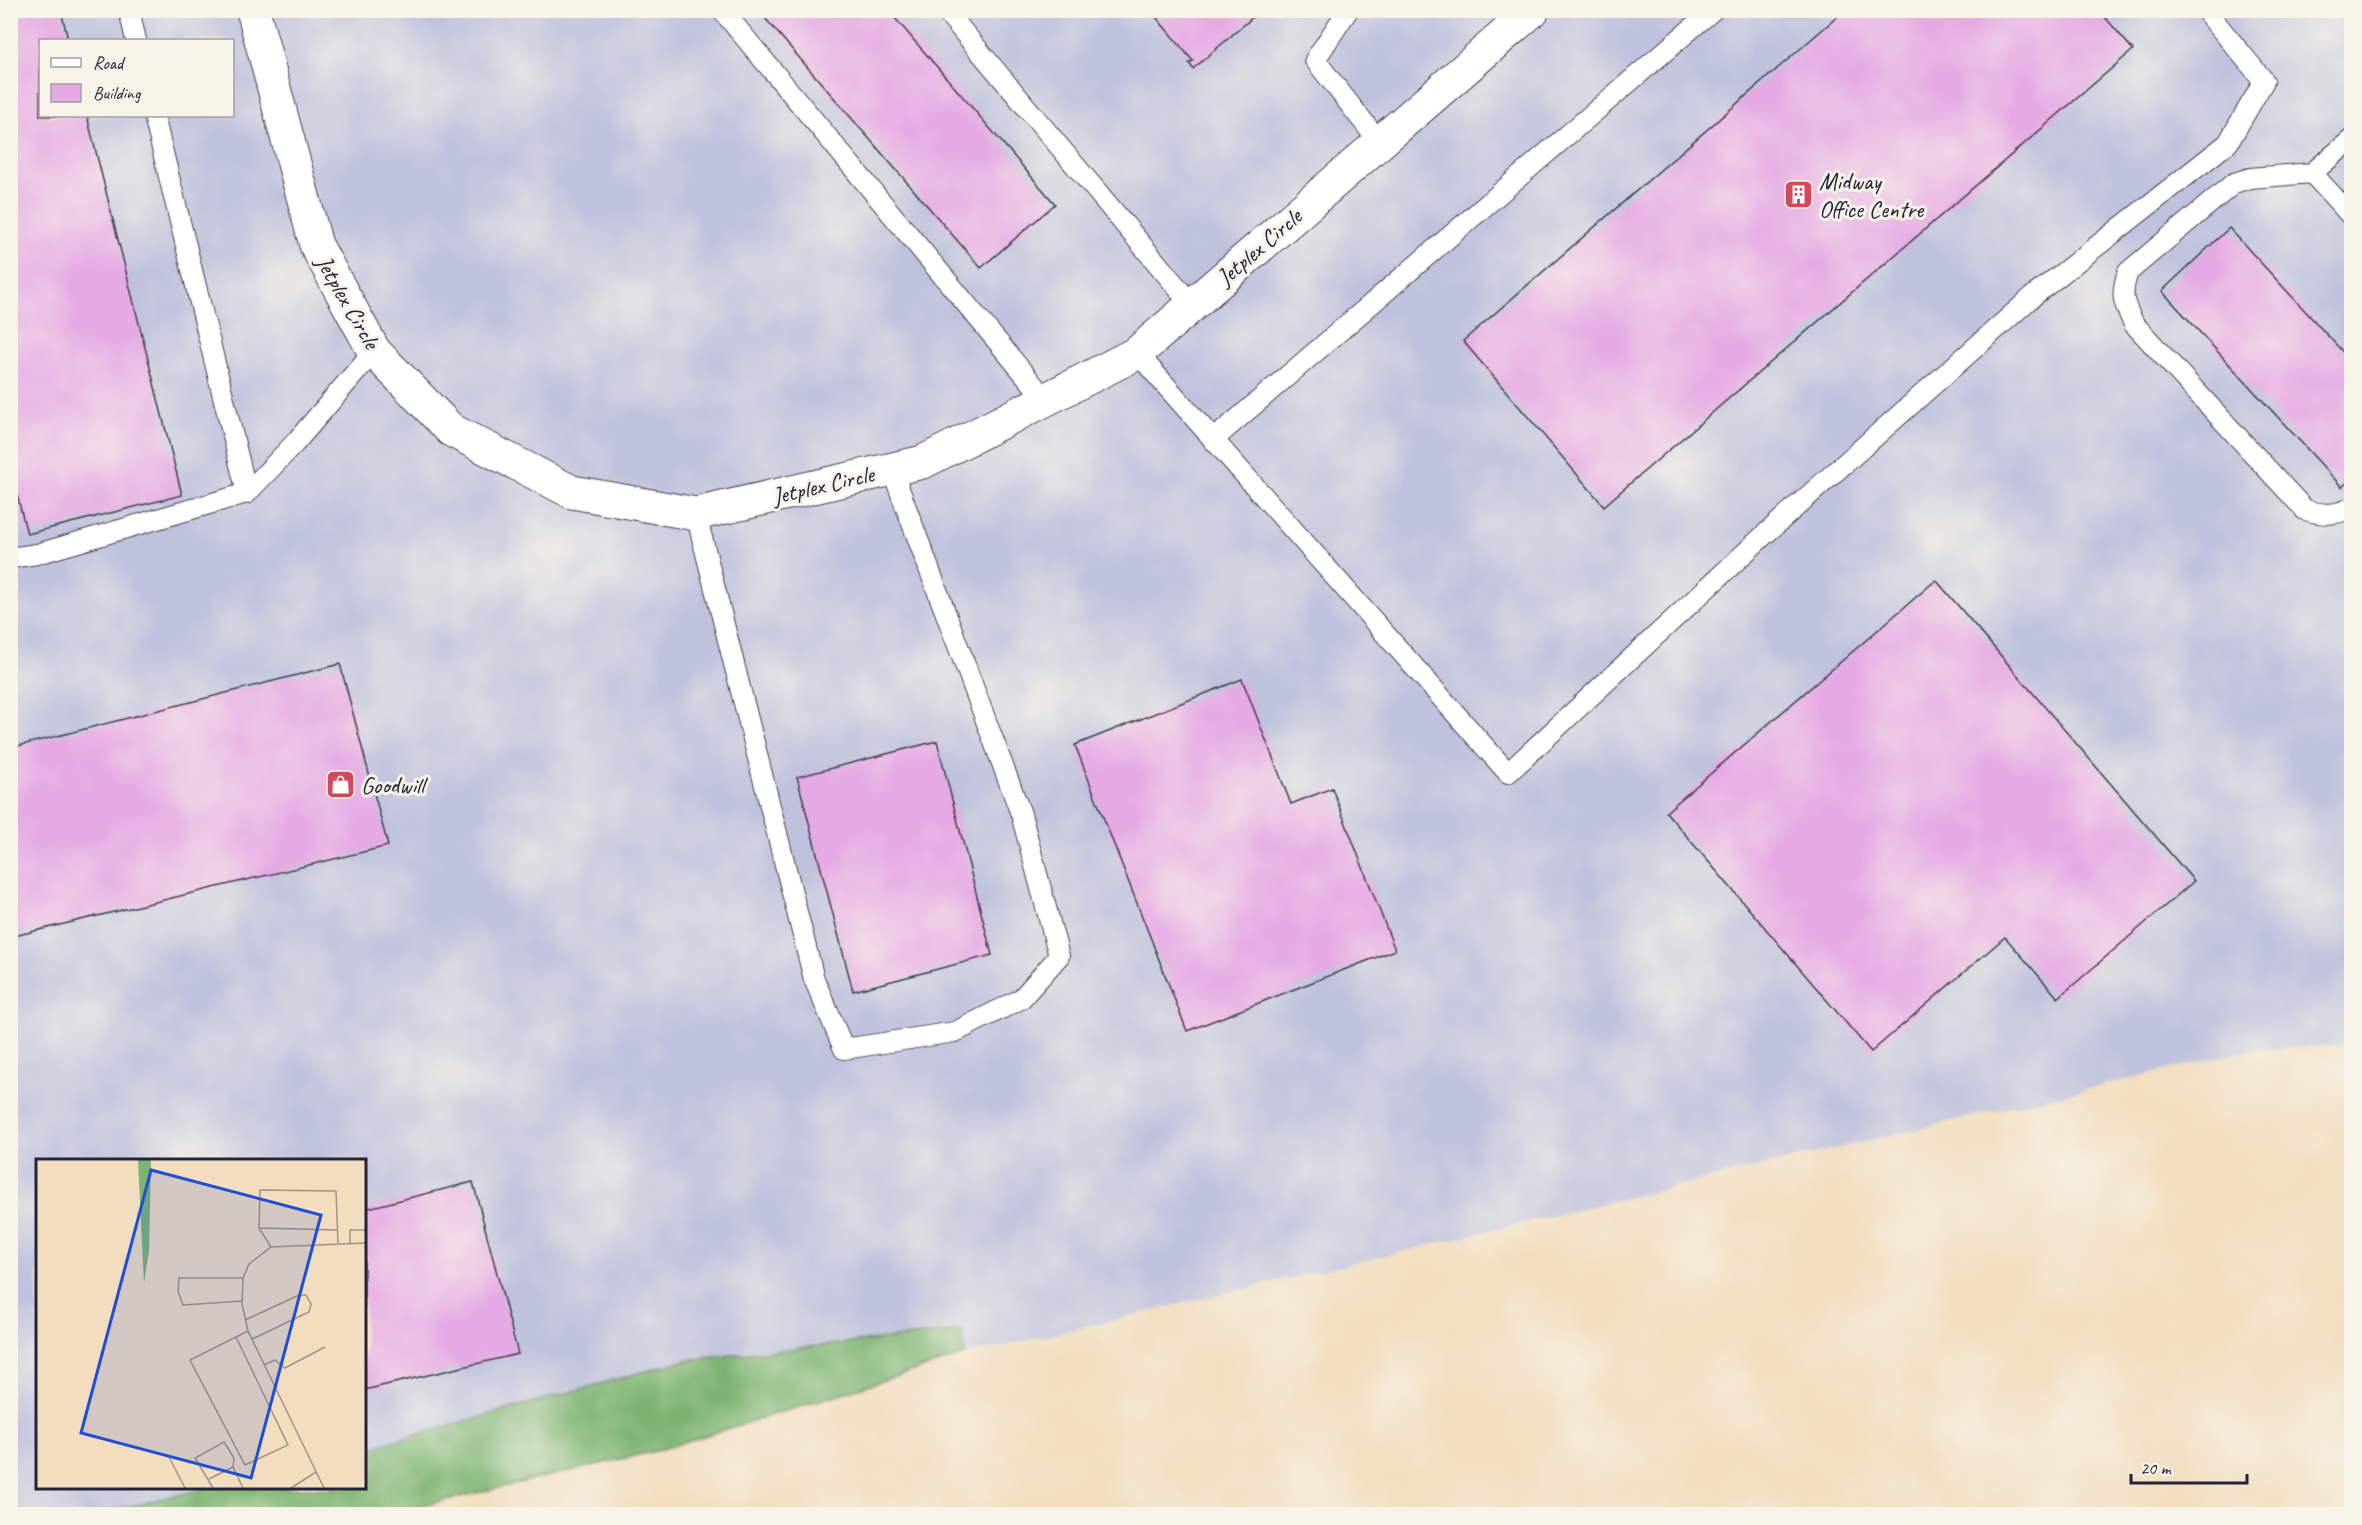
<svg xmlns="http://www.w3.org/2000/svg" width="2362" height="1525" font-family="Caveat,sans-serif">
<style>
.industrial{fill:#bfc2dd;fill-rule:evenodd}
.forest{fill:#7bb371;stroke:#4e6a56;stroke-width:1.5}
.building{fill:#e5a9e4}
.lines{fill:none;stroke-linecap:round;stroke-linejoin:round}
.lane-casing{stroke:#413e4f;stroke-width:22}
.street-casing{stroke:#413e4f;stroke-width:35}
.lane{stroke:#fff;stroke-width:20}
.street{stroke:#fff;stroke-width:33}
.labels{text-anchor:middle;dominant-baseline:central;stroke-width:6;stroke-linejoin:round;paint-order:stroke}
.poi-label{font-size:24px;fill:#22223b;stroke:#f7f3e8;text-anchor:start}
.street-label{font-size:24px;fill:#22223b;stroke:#f7f3e8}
.inset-road{fill:none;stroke:#9f928a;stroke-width:1.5}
.view{fill:#1d4ed8;fill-opacity:0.15;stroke:#1d4ed8;stroke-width:3}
.inset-edge{fill:none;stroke:#22223b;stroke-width:3}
</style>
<rect width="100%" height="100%" fill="#f7f3e8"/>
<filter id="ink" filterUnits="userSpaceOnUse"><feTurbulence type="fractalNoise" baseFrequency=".0167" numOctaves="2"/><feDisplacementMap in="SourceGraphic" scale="12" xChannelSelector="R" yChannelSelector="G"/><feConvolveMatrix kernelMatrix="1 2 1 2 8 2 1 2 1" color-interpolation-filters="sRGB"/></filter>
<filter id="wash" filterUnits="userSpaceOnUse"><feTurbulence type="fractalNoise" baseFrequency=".008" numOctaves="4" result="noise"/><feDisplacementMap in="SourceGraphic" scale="24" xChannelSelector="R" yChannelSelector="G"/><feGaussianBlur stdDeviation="1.35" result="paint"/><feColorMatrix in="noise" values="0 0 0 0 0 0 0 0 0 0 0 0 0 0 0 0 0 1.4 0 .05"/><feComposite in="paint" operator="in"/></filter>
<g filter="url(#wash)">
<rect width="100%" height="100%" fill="#f2ddbe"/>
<path class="industrial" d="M10,11H2351V1045L2251,1050L965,1355L365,1486L364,1160H38V1488H358L234,1514H11ZM40,40H232V116H40Z"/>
<path class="forest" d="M962,1331L965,1355L656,1451L387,1514H98L207,1488H364L365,1449L686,1360Z"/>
<g id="blocks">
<g class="building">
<path d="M10,10H61L68,40H40V116H87L182,495L27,534L10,467Z"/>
<path d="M758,10H888L1055,204L981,268Z"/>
<path d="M1065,10H1079L1071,17Z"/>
<path d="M1150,10H1261L1193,69L1189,63L1193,61Z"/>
<path d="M1845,10H2099L2133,50L1604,506L1463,341Z"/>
<path d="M2229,228L2352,362V478L2342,487L2162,291Z"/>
<path d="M1936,580L2194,881L2058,998L2005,937L1871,1052L1666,812Z"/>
<path d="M340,664L388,846L10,937V748Z"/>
<path d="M1242,679L1291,804L1332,788L1395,950L1187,1031L1075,745Z"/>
<path d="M937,741L992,955L853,991L797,777Z"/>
<path d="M473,1182L518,1354L364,1390V1209Z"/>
</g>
</g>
</g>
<g filter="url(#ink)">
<use href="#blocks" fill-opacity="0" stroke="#413e4f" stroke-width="1.5"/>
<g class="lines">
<defs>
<g id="lane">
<path d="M129,10L136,40"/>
<path d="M722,10L1046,400"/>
<path d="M945,10L1192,305"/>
<path d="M1348,10L1315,60L1380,143"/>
<path d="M154,116L247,493"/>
<path d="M2352,139L2312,173L2250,178L2234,183L2128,272C2120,295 2123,303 2134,324L2305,510C2323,515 2336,516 2352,507"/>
<path d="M2312,173L2352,217"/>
<path d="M1137,353L1508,773L1762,537L2032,297L2228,143L2264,81L2205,10"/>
<path d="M1213,440L1713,10"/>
<path d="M696,514L814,979L844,1049L955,1032L1021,999L1059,956L1021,814L892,470"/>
<path d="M10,558L37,554L247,493L294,444L374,351"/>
</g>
<path id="street" d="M253,10L316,245L374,351L451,430L572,492L696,514L923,462L1137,353L1533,10"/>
</defs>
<use href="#lane" class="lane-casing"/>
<use href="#street" class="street-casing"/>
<use href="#lane" class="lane"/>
<use href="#street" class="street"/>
</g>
</g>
<defs>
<symbol id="building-square" viewBox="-11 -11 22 22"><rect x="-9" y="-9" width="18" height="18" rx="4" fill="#d1495b" stroke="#f7f3e8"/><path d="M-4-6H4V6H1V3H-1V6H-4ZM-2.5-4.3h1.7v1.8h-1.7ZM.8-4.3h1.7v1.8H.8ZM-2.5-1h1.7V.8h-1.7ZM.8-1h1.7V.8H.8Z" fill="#fff"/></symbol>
<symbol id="shop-square" viewBox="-11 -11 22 22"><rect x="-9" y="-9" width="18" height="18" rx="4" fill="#d1495b" stroke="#f7f3e8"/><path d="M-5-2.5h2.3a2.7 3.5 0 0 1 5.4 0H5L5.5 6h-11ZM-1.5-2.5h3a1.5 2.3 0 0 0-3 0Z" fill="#fff"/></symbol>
</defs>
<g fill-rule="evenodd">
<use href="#building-square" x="1782" y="178" width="33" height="33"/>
<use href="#shop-square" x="324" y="768" width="33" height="33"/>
</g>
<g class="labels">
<g class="poi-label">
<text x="1819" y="181">Midway<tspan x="1819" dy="28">Office Centre</tspan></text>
<text x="361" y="785">Goodwill</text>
</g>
<g class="street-label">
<text transform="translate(1259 247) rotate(-41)">Jetplex Circle</text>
<text transform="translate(348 302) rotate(60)">Jetplex Circle</text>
<text transform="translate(823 485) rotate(-13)">Jetplex Circle</text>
</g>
</g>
<g transform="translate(36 1159)">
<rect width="330" height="330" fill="#f2ddbe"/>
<path d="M102,1H115L113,92L108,124Z" fill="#7bb371"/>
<path class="inset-road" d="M223,69L302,71M314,84V71H330M235,88L223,69L224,31L300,32L302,84M206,142L147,146L142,132L143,119H207M209,161L263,136H270L275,145L273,153L216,180M200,178L252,286L209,306L154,201L212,172M228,206L239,201L249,209L289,188M133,298L149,329M173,320L197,308M177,329L159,299L188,283L198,299L197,308L207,329M255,329L280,313M288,329L212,172L206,145L207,119L213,105L235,88L330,84"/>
<path class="view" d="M115,11L285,56L215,319L45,274Z"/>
<rect width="330" height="330" class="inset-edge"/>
</g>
<rect width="2362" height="1525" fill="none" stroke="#f7f3e8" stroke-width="36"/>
<rect x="39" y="39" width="195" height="78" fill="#f7f3e8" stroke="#a29fa3" stroke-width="1.5"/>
<rect x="51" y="58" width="30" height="9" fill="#ffffff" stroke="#a29fa3" stroke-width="1.5"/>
<text x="93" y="69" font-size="18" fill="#22223b">Road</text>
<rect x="51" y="84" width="30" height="18" fill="#e5a9e4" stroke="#a29fa3" stroke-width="1.5"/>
<text x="93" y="99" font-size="18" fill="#22223b">Building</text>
<path d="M2131 1474v9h116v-9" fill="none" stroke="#22223b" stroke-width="3"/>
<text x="2140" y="1474" font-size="18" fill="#22223b" stroke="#f7f3e8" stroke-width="4.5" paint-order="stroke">20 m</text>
</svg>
